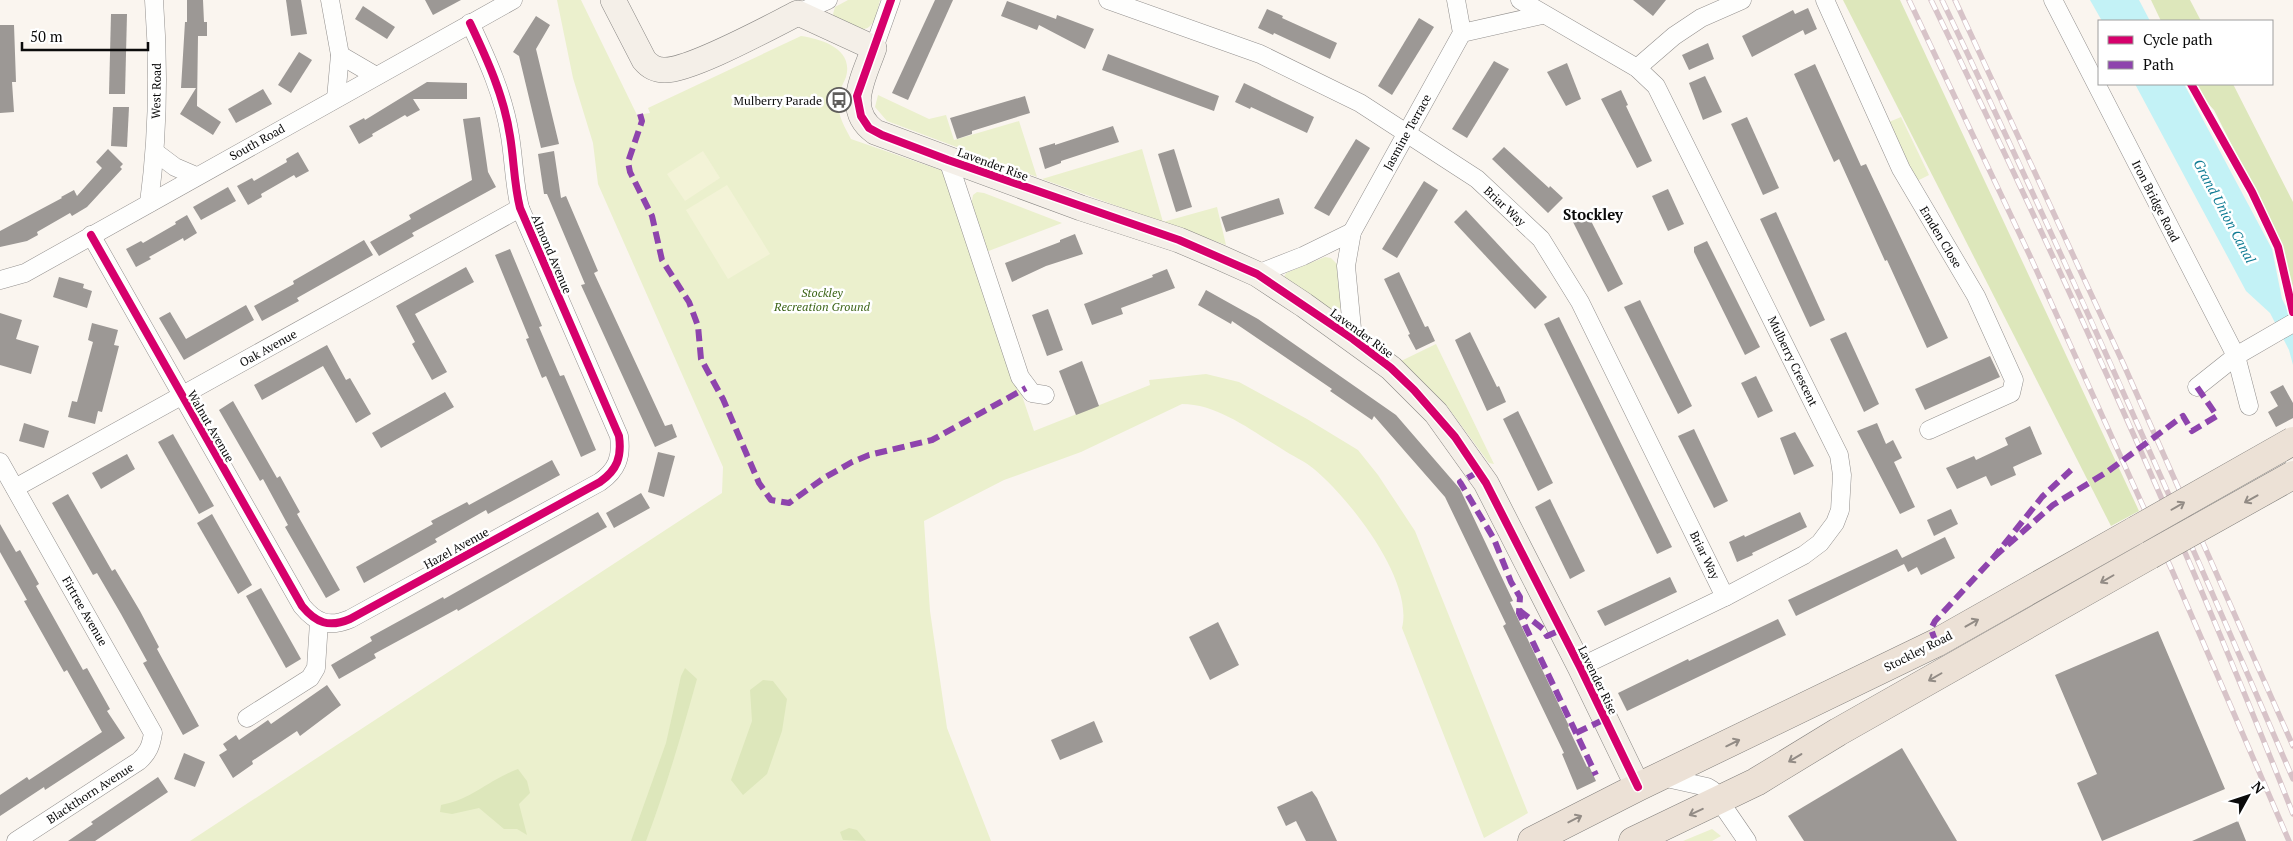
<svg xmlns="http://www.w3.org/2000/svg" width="2293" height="841" font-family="'PT Serif',serif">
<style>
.green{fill:#ebf0cd}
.forest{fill:#dde7bb}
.pitch{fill:#f3f3d7}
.water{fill:#c3f2f6}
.building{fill:#9c9895}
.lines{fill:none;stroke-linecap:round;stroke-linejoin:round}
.street-casing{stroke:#93908e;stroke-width:19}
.secondary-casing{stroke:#898784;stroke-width:26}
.primary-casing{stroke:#807e7b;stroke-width:29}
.street{stroke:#fefefd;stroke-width:18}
.secondary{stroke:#f4efe8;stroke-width:25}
.primary{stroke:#ece1d6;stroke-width:28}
.rail-casing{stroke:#d7c3c8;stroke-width:5.5}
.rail{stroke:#fff;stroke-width:4;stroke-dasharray:11;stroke-linecap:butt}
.primary-bridge-casing{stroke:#807e7b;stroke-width:29;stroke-linecap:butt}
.primary-bridge{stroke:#ece1d6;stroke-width:28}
.quiet{stroke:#8e44ad;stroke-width:6;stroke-dasharray:12 6;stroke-linecap:butt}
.cycleway-casing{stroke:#fff;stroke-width:11}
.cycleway{stroke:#d6006c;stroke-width:8}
.oneway{stroke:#928b85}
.labels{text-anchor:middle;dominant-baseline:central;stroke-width:5;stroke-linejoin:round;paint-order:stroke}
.street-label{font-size:12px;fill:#0b0b0b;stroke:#fff}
.poi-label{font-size:12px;fill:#0b0b0b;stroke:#fff;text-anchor:end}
.park-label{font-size:12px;font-style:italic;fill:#3d6519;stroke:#fff}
.water-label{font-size:14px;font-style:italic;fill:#107c94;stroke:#fff}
.quarter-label{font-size:15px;font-weight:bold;fill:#0b0b0b;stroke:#fff}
</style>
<rect width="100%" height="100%" fill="#faf5ef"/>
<g class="green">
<path d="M557,0H581L637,115L650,113L648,108L801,36C822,39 854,49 846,77C843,85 837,93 838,103C838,116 845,128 851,139L946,172L1034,431L1150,385L1149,380L1206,374L1239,382L1307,419L1358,450L1378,475L1415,531L1528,813L1484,838L1402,628C1414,580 1349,498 1314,469C1305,461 1292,456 1282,449C1252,431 1218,404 1182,404L1081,452L1004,480L924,521L930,611L947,728L991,841H190L722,493L723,467L598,184L593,143L573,78Z"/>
<path d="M848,0H880C875,20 873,37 849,25C843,22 836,21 833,14L835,7Z"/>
<path d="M878,95L929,119L946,115L954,140L1019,121L1037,177L887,121L875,107Z"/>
<path d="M1901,117L1929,175L1917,181L1889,122Z"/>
<path d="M1142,149L1163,222L1217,207L1226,245L1042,179Z"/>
<path d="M977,192L984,193L1062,223L986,252L971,206L973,195Z"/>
<path d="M1325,257L1331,258L1338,265L1341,307L1334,315L1283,279L1286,273Z"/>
<path d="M1436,344L1494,464L1489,463L1447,406L1401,361Z"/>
<path d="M1712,829L1721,836L1712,841H1683Z"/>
</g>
<g class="forest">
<path d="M1843,0H1900L2139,511L2111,526Z"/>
<path d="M2151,0H2190L2201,21H2161Z"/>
<path d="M2196,84H2233L2293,202V292L2281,242L2214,110L2204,99Z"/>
<path d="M685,668L697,679C682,733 666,788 646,841H631L666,743L681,676Z"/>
<path d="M763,680L773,681L787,699L782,731L767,774L743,795L731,780L752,721L750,690Z"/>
<path d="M518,769L527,781L530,793L519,804L527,835L517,829H504L479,808L452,814L440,812L441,805C473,799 488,780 518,769Z"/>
<path d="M849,828L857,830L866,841L843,840L840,832Z"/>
</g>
<g class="pitch">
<path d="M703,151L720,178L685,201L667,174Z"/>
<path d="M727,185L770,254L728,279L686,210Z"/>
</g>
<g class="water">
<path d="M2090,0H2139L2150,21H2102Z"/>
<path d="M2135,84H2184L2272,249L2282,299L2293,320V365L2289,350L2270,313L2246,291Z"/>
</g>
<g class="building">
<path d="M187,0H203L204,22H207V36H198L197,106L221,122L213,135L180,114L196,88H181L185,22H187Z"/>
<path d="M286,0H301L307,34L291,36Z"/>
<path d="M425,0H461L433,15Z"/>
<path d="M935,0H953L908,100L892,93Z"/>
<path d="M1633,0H1666L1653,16Z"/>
<path d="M1007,1L1056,19L1057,15L1094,29L1085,49L1039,25L1037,30L1001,16Z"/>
<path d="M363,6L395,27L387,39L355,19Z"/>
<path d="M1808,8L1817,29L1805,35L1803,30L1752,57L1742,36L1793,10L1795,14Z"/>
<path d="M1267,9L1283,16L1282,18L1337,43L1330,59L1274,33L1273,35L1258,28Z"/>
<path d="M111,14H127L125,94H109Z"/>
<path d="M536,16L550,25L536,49L559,144L541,148L519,56L513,52Z"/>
<path d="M1419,18L1434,27L1392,95L1378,86Z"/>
<path d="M0,25H14L16,82H12L14,112L0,113Z"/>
<path d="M1708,43L1714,59L1689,70L1682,55Z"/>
<path d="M299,52L312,60L291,93L278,85Z"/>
<path d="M1108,54L1219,96L1214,111L1102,70Z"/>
<path d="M1494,61L1509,69L1467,138L1452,129Z"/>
<path d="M1567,63L1581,99L1566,106L1547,72Z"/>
<path d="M1815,64L1861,166L1866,164L1948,338L1927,348L1887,260L1885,261L1839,159L1834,162L1794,74Z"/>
<path d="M1705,76L1722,112L1703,120L1689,83Z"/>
<path d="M427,82L467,83V99H413L420,110L407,117L405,115L372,134L373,136L359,144L349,126L364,118L365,120Z"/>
<path d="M1244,83L1314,117L1307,133L1251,107L1250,109L1235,102Z"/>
<path d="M263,89L272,104L236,123L228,109Z"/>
<path d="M1621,90L1628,105L1626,106L1652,161L1637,168L1601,99Z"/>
<path d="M1025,96L1030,113L972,131V134L957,139L950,118Z"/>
<path d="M113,107H129L127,147L111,146Z"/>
<path d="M480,117L488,172L496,187L412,233L414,236L379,256L370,242L411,219L409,215L472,180L463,119Z"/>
<path d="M1747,117L1779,188L1763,195L1731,124Z"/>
<path d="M1113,126L1119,142L1061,161V163L1045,169L1039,148L1055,143V145Z"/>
<path d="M1356,139L1370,148L1329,216L1314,208Z"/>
<path d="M1504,147L1549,188L1550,186L1563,198L1548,213L1492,159Z"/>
<path d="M108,149L123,164L120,167L122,169L87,207L72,216L70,213L37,232L38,235L27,241L0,247V231L62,198L61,197L74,190L77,196L102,168L96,162Z"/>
<path d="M1174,149L1192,207L1176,212L1158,154Z"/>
<path d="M554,151L561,198L566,196L598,271L594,273L665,426L672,424L677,437L655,447L581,285L585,284L547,194H544L538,154Z"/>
<path d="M298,152L309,171L296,178L294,175L261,194L262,197L248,205L237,186L252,178L254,181L287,162L286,159Z"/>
<path d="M1424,181L1438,190L1397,258L1382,249Z"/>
<path d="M228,187L236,201L201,220L193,207Z"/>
<path d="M1668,189L1684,224L1668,231L1652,196Z"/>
<path d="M1279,198L1284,214L1226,232L1221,217Z"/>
<path d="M1466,210L1547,297L1535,309L1454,222Z"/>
<path d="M1776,212L1825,320L1810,327L1760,219Z"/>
<path d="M187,215L197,233L184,241L183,238L149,257L151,259L136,267L126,249L141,241L143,243L176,224L175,222Z"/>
<path d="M1588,215L1623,284L1608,292L1573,222Z"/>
<path d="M1075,234L1083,254L1046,266L1012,282L1005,263L1060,242V240Z"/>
<path d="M364,240L373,255L297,298L299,301L262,321L254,306L294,284L293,281Z"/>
<path d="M1707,241L1760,347L1745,355L1694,252V247Z"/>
<path d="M510,249L542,326L539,327L560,376L564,375L596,450L581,457L546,376L542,378L526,339L529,338L495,255Z"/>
<path d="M466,267L474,282L415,314L447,372L432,380L412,344L415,342L396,306Z"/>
<path d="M1167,269L1175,288L1121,308L1123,314L1092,325L1084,304L1153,277L1152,275Z"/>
<path d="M1399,272L1425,327L1428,326L1435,341L1416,350L1408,335L1410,334L1384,279Z"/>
<path d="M59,277L84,284L83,288L92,291L87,308L53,297Z"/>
<path d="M1206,290L1258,319L1396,415L1460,489L1513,601L1510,602L1569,726L1568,727L1587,767L1589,766L1596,781L1577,790L1562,754L1564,753L1503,626L1506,624L1445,497L1374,416L1372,420L1330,391L1332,389L1232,321L1231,324L1198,305Z"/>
<path d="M1640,300L1692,406L1678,414L1624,307Z"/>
<path d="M246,305L254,320L184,360L159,318L170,312L186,339Z"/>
<path d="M1048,309L1063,350L1047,356L1032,315Z"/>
<path d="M0,313L22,320L16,339L39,346L31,374L0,365Z"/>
<path d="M1559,317L1672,547L1657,554L1544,324Z"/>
<path d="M92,323L118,330L114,345L119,346L102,412L98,411L95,424L68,417L72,401L77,402L93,342L88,340Z"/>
<path d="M1470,332L1497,387L1499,386L1506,402L1487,411L1455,340Z"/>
<path d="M1846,332L1879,404L1864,412L1830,339Z"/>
<path d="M327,345L346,380L350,378L371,414L356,423L323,366L262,400L254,385Z"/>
<path d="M1990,356L2000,377L1925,410L1915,389Z"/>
<path d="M1082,361L1099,406L1076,415L1059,371Z"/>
<path d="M1756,376L1773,411L1758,418L1741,383Z"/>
<path d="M2283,385L2293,403V418L2276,427L2268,412L2278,406L2270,392Z"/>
<path d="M445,392L454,407L381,448L372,433Z"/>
<path d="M233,401L277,478L280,476L300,512L297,514L340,590L326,598L285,527L288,525L263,479L260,481L219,410Z"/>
<path d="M1518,411L1553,483L1538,491L1503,419Z"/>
<path d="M24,423L49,431L44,448L19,441Z"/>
<path d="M1877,423L1886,444L1893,440L1902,458L1894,462L1915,507L1900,514L1857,431Z"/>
<path d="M2030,426L2042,454L2013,467L2016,475L1991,486L1986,476L1957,489L1946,468L1974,456L1976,460L2008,445L2005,438Z"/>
<path d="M1694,429L1728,501L1714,508L1678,436Z"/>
<path d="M1795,432L1814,466L1794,475L1780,438Z"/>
<path d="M173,434L214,506L199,514L158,442Z"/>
<path d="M658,452L675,456L664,497L648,492Z"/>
<path d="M127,454L135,469L101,489L92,473Z"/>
<path d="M552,460L560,475L488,514L486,510L435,539L437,542L364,583L356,567L433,524L431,521L467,502L469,505Z"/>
<path d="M641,493L650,508L614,528L606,513Z"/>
<path d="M68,494L112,571L115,569L140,611L159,647L157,649L199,726L183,735L143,663L147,661L121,614L97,573L93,575L52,503Z"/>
<path d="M1550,499L1585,571L1570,579L1535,507Z"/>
<path d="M1951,509L1958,524L1934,536L1927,520Z"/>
<path d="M598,512L607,527L458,611L457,609L374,654L376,658L339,679L331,665L372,641L370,637L443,597L444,599Z"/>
<path d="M1800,512L1807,527L1752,553L1753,555L1737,562L1729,542L1744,535L1745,537Z"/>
<path d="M212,514L252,585L238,594L197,523Z"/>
<path d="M0,524L16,552L20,550L39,584L36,586L83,670L87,668L110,709L107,711L125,738L45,790L44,787L0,816V795L27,777L29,780L102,732L67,670L64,672L24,601L27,600L0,552Z"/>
<path d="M1945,537L1955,558L1921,575L1917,567L1908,572L1904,564L1796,616L1788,600L1897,549L1902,558Z"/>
<path d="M1670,577L1677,592L1605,626L1597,611Z"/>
<path d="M261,588L301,659L286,668L246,596Z"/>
<path d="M1778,619L1786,635L1627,711L1618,693L1688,659L1689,661Z"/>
<path d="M1218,622L1239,665L1210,680L1189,637Z"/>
<path d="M2158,631L2225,789L2102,841L2077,783L2097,774L2055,675Z"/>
<path d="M327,685L341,705L300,736L297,731L252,761L253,764L233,778L219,755L227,750L223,744L236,735L239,740L268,720L271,724Z"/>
<path d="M1094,721L1103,742L1060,760L1051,740Z"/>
<path d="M1902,748L1957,841H1804L1788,816Z"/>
<path d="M184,753L205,762L195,787L174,779Z"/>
<path d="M158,777L168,792L95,841H68L93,824L91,822Z"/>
<path d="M1312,791L1317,798L1337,841H1306L1296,821L1286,826L1277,807Z"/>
<path d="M2238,821L2246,841H2192Z"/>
</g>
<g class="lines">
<defs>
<g id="street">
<path d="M330,0L340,55L336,98"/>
<path d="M1108,0L1260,54L1360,103L1477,179L1541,239L1580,302L1725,597"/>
<path d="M1520,0L1637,68L1656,86L1839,455L1842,475L1840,510L1835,523L1820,543L1804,555L1725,597L1580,667"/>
<path d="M1825,0L1901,169L1976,296L2014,380L2011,393L1929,430"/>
<path d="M2053,0L2236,356L2249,406"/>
<path d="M798,13L828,0"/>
<path d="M1462,33L1542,15"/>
<path d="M874,48L891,0"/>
<path d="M340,55L376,76"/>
<path d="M1637,68L1674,36L1701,18L1742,0"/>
<path d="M155,152L175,167L196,176"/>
<path d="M948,160L1020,377L1032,393L1045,395"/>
<path d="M149,203C158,136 159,67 154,0"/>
<path d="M91,235L302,606C316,623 329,628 350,619L600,482C617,470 622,457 619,436L520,208C514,184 514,160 510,136C504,96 487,59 470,23"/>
<path d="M1257,274L1303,256L1352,232"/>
<path d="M0,280L25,273L513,0"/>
<path d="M1353,339L1346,266L1352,232L1462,33L1456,0"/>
<path d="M2197,387L2236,356L2293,323"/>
<path d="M0,462L153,733C151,746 148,753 139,761L16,841"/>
<path d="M15,488L520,208"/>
<path d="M247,718L310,678L316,668L319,622"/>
<path d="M1662,777L1707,787L1712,790L1747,841"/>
</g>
<path id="secondary" d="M613,0L644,60C649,66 655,70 664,70C690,71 770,27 798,13L874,48C864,77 844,110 875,132L1081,208L1179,240L1219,257L1257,274L1304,305L1391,368L1436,413L1486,483L1580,667L1638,787"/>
<g id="primary">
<path d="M1532,841L1638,787L1936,643L2136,530"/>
<path d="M1633,841L1756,782L1838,732L2150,555"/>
</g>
</defs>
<use href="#street" class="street-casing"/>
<use href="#secondary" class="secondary-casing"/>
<use href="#primary" class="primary-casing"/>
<use href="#street" class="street"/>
<use href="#secondary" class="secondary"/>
<use href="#primary" class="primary"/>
<defs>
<g id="rail">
<path d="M1909,0L2030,256L2171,568L2289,841"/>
<path d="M1931,0C2061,267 2184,538 2293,814"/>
<path d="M1942,0C2065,257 2180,517 2293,779"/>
<path d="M1955,0L2123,363L2293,746"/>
</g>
</defs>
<use href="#rail" class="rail-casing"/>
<use href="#rail" class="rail"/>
<defs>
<g id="primary-bridge">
<path d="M2136,530L2293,441"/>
<path d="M2150,555L2293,475"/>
</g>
</defs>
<use href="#primary-bridge" class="primary-bridge-casing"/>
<use href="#primary-bridge" class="primary-bridge"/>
<g class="quiet">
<path d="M640,114L642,121L628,162L630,172L652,216L662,260L689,302L698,326L701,359L723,399L759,483L771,500L789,503L824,478L852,462L869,455L932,440L1026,388"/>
<path d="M1478,472L1460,482L1494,539L1511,582L1520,597L1519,613L1596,775"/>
<path d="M1994,557L2053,505L2107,472L2183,416L2192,431L2217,416L2197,387"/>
<path d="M1519,610L1543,629L1547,636L1561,630"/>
<path d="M1936,643L1931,629L1935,621L1994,557L2042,497L2071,470"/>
<path d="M1576,733L1605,719"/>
</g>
<defs>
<g id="cycleway">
<path d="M891,0L857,96L861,116L869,128L882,135L948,160L1179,240L1257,274L1353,339L1391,368L1414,390L1455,437L1486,483L1580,667L1638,787"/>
<path d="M2191,84L2252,192L2278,247L2293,312"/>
<path d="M91,235L302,606C316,623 329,628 350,619L600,482C617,470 622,457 619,436L520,208C514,184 514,160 510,136C504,96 487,59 470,23"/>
</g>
</defs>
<use href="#cycleway" class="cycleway-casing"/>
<use href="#cycleway" class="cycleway"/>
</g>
<defs><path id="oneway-shaft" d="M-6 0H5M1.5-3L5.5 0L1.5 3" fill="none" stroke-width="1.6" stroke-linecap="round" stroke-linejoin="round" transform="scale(1.25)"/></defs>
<g class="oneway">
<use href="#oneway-shaft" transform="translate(2251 499) rotate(151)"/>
<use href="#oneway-shaft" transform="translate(2178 506) rotate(-30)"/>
<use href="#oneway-shaft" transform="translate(2107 579) rotate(150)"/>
<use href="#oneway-shaft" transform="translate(1972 623) rotate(-29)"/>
<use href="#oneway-shaft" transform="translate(1935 677) rotate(150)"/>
<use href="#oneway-shaft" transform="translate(1733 743) rotate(-26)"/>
<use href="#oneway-shaft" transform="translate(1795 758) rotate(149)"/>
<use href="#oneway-shaft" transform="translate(1696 812) rotate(155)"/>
<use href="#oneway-shaft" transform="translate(1575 819) rotate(-27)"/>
</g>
<defs>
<symbol id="bus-ring" viewBox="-11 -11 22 22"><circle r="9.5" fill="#fff" stroke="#5f5d5b" stroke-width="1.5"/><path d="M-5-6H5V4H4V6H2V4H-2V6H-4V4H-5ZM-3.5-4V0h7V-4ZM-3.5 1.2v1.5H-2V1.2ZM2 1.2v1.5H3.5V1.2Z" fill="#5f5d5b"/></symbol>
</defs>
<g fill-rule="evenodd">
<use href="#bus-ring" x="825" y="86" width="28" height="28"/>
</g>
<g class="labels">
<g class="street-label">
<text transform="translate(156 91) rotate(-89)">West Road</text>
<text transform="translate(1407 132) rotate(-61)">Jasmine Terrace</text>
<text transform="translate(257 142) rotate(-29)">South Road</text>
<text transform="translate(993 164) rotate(20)">Lavender Rise</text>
<text transform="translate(2156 201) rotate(63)">Iron Bridge Road</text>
<text transform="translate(1505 206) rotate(43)">Briar Way</text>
<text transform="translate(1941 237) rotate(59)">Emden Close</text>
<text transform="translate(552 254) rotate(67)">Almond Avenue</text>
<text transform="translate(1362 333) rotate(36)">Lavender Rise</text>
<text transform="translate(268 348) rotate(-29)">Oak Avenue</text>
<text transform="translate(1793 361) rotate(64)">Mulberry Crescent</text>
<text transform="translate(211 426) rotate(60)">Walnut Avenue</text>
<text transform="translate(456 548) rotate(-29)">Hazel Avenue</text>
<text transform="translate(1705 555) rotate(64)">Briar Way</text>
<text transform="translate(85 611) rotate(60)">Firtree Avenue</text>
<text transform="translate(1918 651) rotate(-27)">Stockley Road</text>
<text transform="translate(1598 680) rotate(64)">Lavender Rise</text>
<text transform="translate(90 793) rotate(-33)">Blackthorn Avenue</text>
</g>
<g class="poi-label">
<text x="822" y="100">Mulberry Parade</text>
</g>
<g class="park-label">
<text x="822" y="292">Stockley<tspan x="822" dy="14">Recreation Ground</tspan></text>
</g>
<g class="water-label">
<text transform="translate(2225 211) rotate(62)">Grand Union Canal</text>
</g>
<g class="quarter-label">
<text x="1593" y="214">Stockley</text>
</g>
</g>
<rect x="2098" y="20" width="175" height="65" fill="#ffffff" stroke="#9d9d9d"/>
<rect x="2108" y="36" width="25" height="8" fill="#d6006c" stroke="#9d9d9d"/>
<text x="2143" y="45" font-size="15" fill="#0b0b0b">Cycle path</text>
<rect x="2108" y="61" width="25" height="8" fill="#8e44ad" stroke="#9d9d9d"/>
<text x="2143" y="70" font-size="15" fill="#0b0b0b">Path</text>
<g transform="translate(2248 796) rotate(50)" stroke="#ffffff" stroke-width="4" paint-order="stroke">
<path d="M0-4L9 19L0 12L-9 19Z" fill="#0b0b0b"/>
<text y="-8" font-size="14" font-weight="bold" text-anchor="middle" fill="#0b0b0b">N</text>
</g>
<path d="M22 42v8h126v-8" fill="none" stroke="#0b0b0b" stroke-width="2.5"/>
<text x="30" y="42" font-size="15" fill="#0b0b0b" stroke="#ffffff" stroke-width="4" paint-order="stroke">50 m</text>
</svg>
